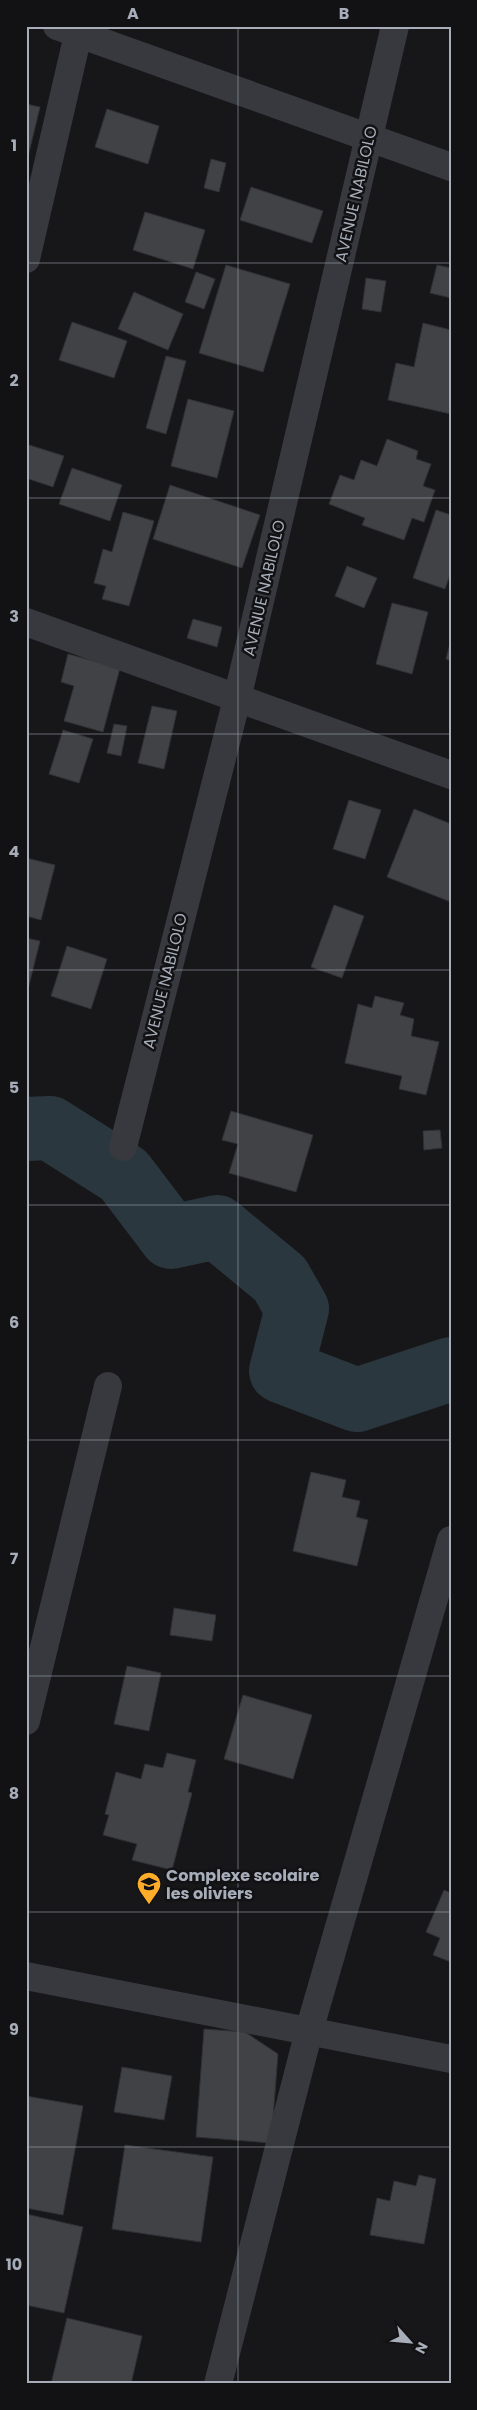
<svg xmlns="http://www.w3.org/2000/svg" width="477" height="2410" font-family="Poppins,sans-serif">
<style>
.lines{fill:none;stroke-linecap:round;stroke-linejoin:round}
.river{stroke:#2b373f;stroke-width:64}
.building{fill:#404246;stroke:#303135}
.street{stroke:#37393e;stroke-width:28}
.grid{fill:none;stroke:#a7aeba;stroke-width:1;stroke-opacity:0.55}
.labels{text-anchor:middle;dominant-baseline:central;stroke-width:5;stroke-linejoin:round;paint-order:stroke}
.street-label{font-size:16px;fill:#a7aeba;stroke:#121214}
.poi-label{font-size:16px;font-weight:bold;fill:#a7aeba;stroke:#121214;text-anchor:start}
.neatline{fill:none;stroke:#a7aeba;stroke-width:2}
.grid-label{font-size:16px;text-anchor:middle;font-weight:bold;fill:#a7aeba}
</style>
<rect width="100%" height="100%" fill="#171719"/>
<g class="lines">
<path class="river" d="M26,1129L50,1128L124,1175L171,1237L217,1227L280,1279L297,1309L281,1371L357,1400L451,1369"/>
</g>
<g class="building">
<path d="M26,104L40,107L27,161L26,160Z"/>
<path d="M107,109L159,126L148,164L95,147Z"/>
<path d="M211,159L226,163L219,192L204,188Z"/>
<path d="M251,187L323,211L312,243L240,220Z"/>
<path d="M145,212L205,230L193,269L133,250Z"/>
<path d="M226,265L290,284L263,372L199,353Z"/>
<path d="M437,265L451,268V298L430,293Z"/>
<path d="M196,272L215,279L204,309L185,302Z"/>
<path d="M366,278L386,281L381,312L362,309Z"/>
<path d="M134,292L183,314L168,350L118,329Z"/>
<path d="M72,322L127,341L114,378L59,360Z"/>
<path d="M423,323L451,330V414L388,400L396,363L414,367Z"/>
<path d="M166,356L186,361L166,434L146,428Z"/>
<path d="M188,399L234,411L217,478L171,466Z"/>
<path d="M387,439L418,451L416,459L431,464L423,486L435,490L424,522L412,518L404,540L362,525L365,518L329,504L340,475L354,480L361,460L377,466Z"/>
<path d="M26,444L64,456L53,487L26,478Z"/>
<path d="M72,468L122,485L110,521L59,504Z"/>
<path d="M170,485L260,515L242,568L153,539Z"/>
<path d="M436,510L451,515V572L445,589L413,578Z"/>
<path d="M123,512L154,521L129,606L102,599L106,586L94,583L103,549L112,552Z"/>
<path d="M347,566L377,578L364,608L335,596Z"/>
<path d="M392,603L428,612L412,674L376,664Z"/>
<path d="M193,619L222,627L217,647L187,638Z"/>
<path d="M451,640V661L446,659Z"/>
<path d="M68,654L120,668L103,732L64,721L74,686L61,682Z"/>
<path d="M152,706L177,711L164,769L138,763Z"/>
<path d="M114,724L127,726L121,756L107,753Z"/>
<path d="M63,730L93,739L79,783L49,774Z"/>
<path d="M349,800L381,810L365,859L333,849Z"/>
<path d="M414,809L451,824V902L387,877Z"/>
<path d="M26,858L55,865L41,920L26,916Z"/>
<path d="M334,905L364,916L342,978L311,967Z"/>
<path d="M26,938L40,941L26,997Z"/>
<path d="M67,946L107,959L91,1009L51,996Z"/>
<path d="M375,996L404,1003L400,1015L414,1019L411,1036L439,1042L426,1095L399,1089L402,1076L345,1063L358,1004L372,1008Z"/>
<path d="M231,1111L313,1135L296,1192L229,1173L238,1144L222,1140Z"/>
<path d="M440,1130L442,1148L424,1150L423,1131Z"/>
<path d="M311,1472L346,1480L342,1497L360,1501L356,1517L368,1520L357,1566L293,1551Z"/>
<path d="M174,1608L216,1615L212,1641L170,1635Z"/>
<path d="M127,1666L161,1673L149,1731L114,1724Z"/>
<path d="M243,1695L312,1715L293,1779L224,1759Z"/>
<path d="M167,1753L196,1760L188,1792L192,1793L172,1870L132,1860L137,1844L103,1835L109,1815L105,1814L116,1772L141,1779L145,1764L163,1768Z"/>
<path d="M444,1890L451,1893V1962L433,1955L440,1938L426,1932Z"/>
<path d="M204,2029L245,2032L278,2054L271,2143L196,2137Z"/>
<path d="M122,2067L172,2076L164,2120L114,2112Z"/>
<path d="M26,2096L83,2106L63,2215L26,2208Z"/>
<path d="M125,2145L213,2157L201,2242L112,2229Z"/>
<path d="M419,2175L436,2179L424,2244L370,2235L377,2198L390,2201L394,2181L416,2186Z"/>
<path d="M26,2214L83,2227L64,2313L26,2305Z"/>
<path d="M67,2318L142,2336L131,2384H51Z"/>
</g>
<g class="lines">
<g class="street">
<path d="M57,26L451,167"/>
<path d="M26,259L80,26"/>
<path d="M26,622L451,775"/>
<path d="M123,1147L237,699L395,26"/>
<path d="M26,1721L108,1386"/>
<path d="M26,1976L451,2059"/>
<path d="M218,2384L309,2031L451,1540"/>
</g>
</g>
<path class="grid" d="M238,26V2384M26,263H451M26,498H451M26,734H451M26,970H451M26,1205H451M26,1440H451M26,1676H451M26,1912H451M26,2147H451"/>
<defs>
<symbol id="school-pin" viewBox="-11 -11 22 30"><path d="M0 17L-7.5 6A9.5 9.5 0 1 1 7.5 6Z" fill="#ffac29" stroke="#121214"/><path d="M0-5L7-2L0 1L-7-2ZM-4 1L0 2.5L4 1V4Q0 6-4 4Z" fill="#111"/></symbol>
</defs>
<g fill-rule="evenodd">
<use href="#school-pin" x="135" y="1870" width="28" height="38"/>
</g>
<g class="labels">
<g class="street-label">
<text transform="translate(356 194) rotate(-77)">AVENUE NABILOLO</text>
<text transform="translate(264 588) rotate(-77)">AVENUE NABILOLO</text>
<text transform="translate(165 981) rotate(-76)">AVENUE NABILOLO</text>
</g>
<g class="poi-label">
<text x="166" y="1875">Complexe scolaire<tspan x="166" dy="18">les oliviers</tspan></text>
</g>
</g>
<rect width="477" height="2410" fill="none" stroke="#121214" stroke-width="55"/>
<g transform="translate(410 2342) rotate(117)" stroke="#121214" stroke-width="4" paint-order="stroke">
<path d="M0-4L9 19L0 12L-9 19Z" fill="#a7aeba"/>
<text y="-8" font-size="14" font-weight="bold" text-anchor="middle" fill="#a7aeba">N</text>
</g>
<rect x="28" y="28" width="422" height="2354" class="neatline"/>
<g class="grid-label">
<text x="133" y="19">A</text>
<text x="344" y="19">B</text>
<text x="14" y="151">1</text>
<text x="14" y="386">2</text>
<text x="14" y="622">3</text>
<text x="14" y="857">4</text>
<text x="14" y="1093">5</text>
<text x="14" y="1328">6</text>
<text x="14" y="1564">7</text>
<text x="14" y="1799">8</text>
<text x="14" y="2035">9</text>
<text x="14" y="2270">10</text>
</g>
</svg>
